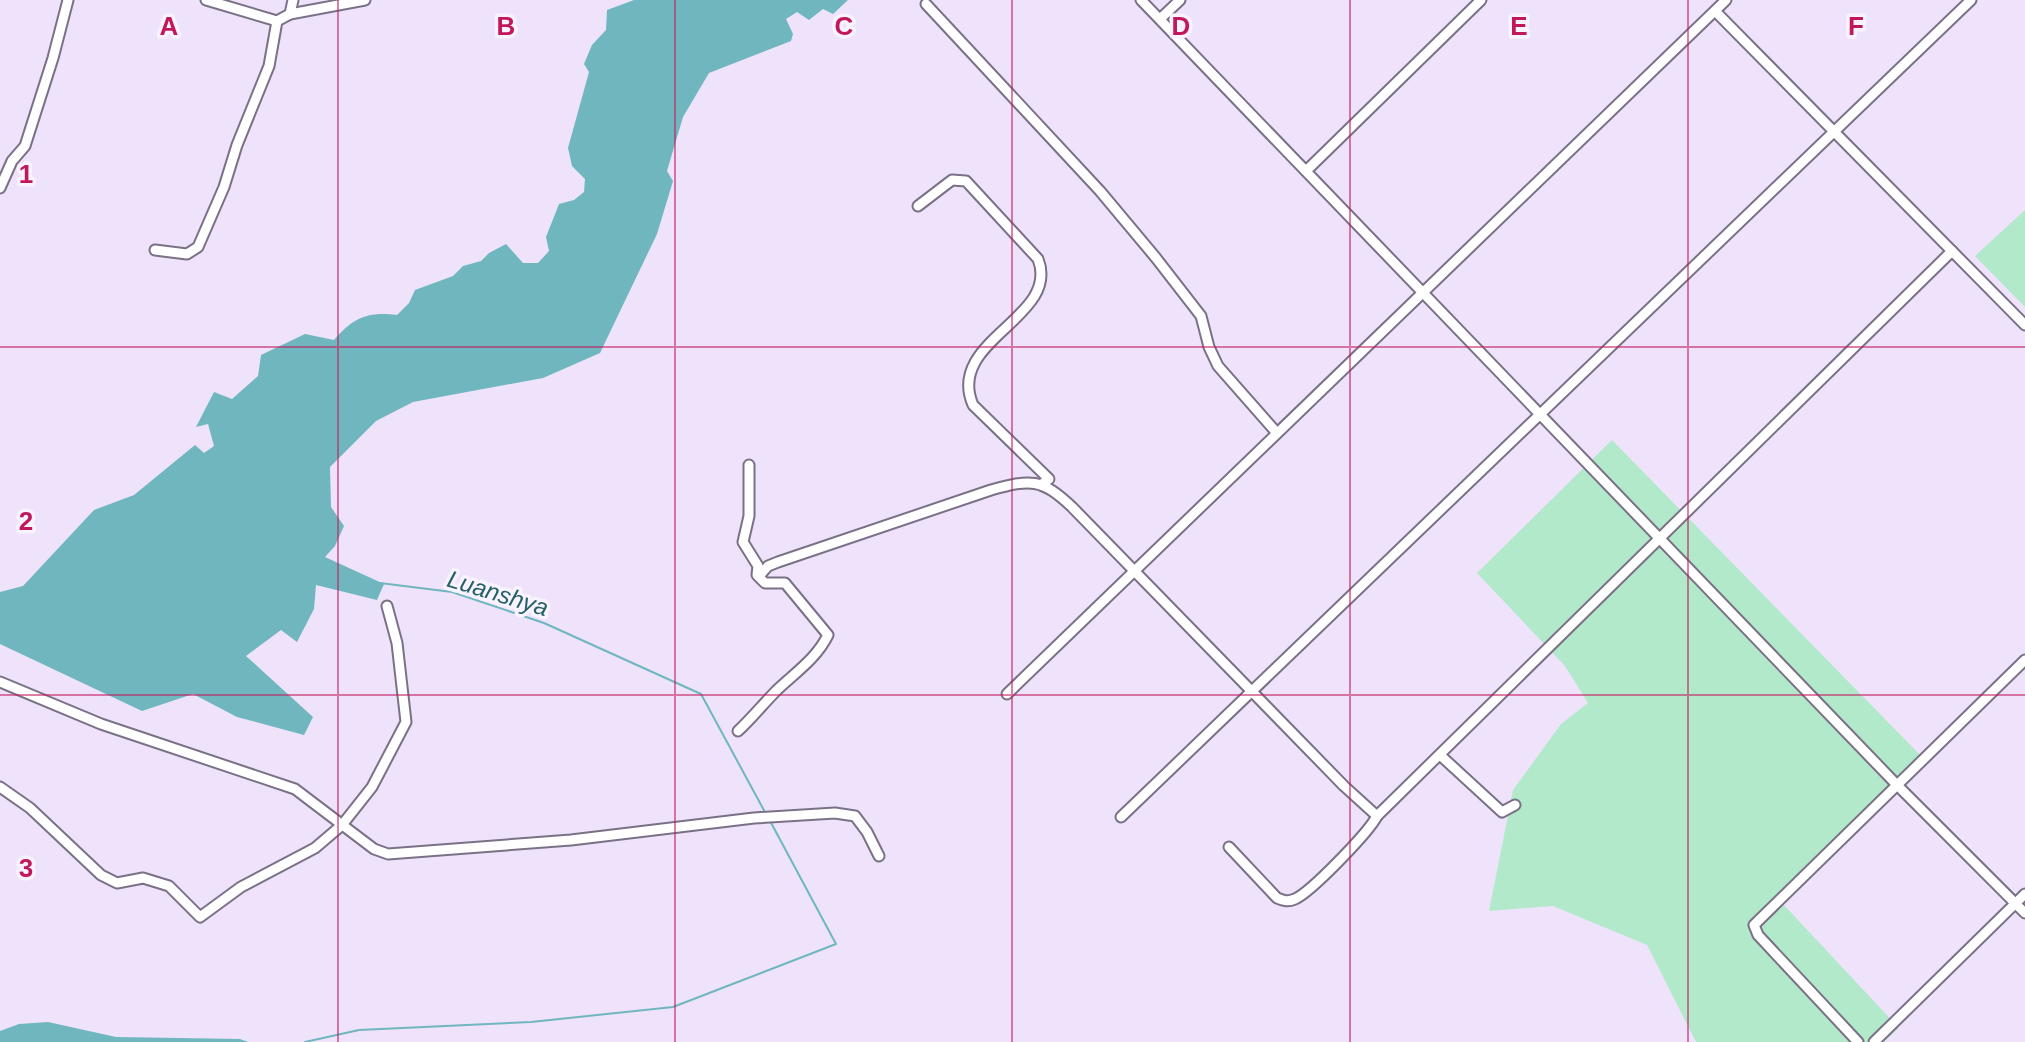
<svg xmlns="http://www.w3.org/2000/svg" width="2025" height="1042" font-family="Helvetica,sans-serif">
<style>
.green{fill:#b2e9cb}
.water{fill:#70b6bf}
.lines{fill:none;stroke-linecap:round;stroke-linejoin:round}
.stream{stroke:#70b6bf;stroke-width:2}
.street-casing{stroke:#7b7187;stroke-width:13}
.street{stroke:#fff;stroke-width:9}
.grid{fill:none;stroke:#c2185b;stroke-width:2;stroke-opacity:0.55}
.labels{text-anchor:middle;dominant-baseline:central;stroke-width:7;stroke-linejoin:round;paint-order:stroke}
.water-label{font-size:24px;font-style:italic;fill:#256067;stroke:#f8f3fe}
.grid-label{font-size:26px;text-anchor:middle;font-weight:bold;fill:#c2185b;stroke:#f8f3fe;stroke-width:7;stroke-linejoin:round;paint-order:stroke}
</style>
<rect width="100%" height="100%" fill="#efe3fc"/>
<g class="green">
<path d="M2025,210V307L1975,256Z"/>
<path d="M1612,440L1927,762L1783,904L1899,1028L1884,1042H1696L1647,945L1553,906L1489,911L1513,790L1561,724L1588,703L1565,666L1477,573Z"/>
</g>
<g class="water">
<path d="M634,0H848L833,14L823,9L809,20L797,12L786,19L793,34L791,41L709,73L683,117L667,171L673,181L657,234L600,353L543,378L413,402L376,421L330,467L331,507L344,526L335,546L325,557L384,584L377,600L316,585L314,609L297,642L281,630L246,656L313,717L304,735L237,717L193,694L142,711L0,644V592L23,586L94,510L134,495L195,445L204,453L214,446L208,424L196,427L214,392L232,399L258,376L261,355L305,334L334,340C353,318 367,311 397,315L409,303L415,290L453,276L463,266L481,261L489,253L506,244L523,263H538L549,251L546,237L559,204L574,200L584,192L585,179L572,166L568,148L589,72L584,64L592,45L606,30L607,10Z"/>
<path d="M48,1022L116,1037L240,1039L248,1042H0V1031L19,1024Z"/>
</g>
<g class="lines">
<g class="stream">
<path d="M380,583L452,592L544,623L701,694L766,814"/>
<path d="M305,1042L359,1030L531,1022L673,1007L836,944L769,819"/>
</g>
<defs>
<g id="street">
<path d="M206,0L277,21"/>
<path d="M1141,0L1898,786L2025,913"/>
<path d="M926,4L1100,191L1156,258L1201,316L1209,347L1218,366L1277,433"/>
<path d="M1715,11L2025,325"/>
<path d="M290,14L365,0"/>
<path d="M1160,19L1180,0"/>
<path d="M1306,171L1481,0"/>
<path d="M0,188L12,161L25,146L53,58L68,0"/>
<path d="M918,206L952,180L966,181L1038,259C1061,318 945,340 973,405L1049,479L1042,484"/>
<path d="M155,250L187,254L198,247L224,187L237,145L269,66L277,21L290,14L293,0"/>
<path d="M760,575L768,566L778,562L991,490C1031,479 1041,478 1072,507L1344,786L1377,816L1952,251"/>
<path d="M0,682L101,724L295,789L374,849L388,854L571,840L754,818L835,813L855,816L867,832L879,856"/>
<path d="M1007,694L1726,0"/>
<path d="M738,731C752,718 764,703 777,690C796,672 816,659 828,635L785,583H765L757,575L758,566L743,542L749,516V465"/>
<path d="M1440,755L1502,812L1515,805"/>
<path d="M0,787L30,808L101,875L117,883L143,878L169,886L200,917L241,887L315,848L342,825L372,787L406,722L397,643L387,606"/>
<path d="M1121,817L1971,0"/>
<path d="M1229,847L1277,898C1284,901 1288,902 1295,899C1311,892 1369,832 1377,816"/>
<path d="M1858,1042L1758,935L1754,925L2025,660"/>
<path d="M1874,1042L2025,894"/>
</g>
</defs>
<use href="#street" class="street-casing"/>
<use href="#street" class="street"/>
</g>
<path class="grid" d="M338,0V1042M675,0V1042M1012,0V1042M1350,0V1042M1688,0V1042M0,347H2025M0,695H2025"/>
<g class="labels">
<g class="water-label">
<text transform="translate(498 593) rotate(17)">Luanshya</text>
</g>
</g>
<g class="grid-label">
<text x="169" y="35">A</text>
<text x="506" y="35">B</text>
<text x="844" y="35">C</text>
<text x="1181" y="35">D</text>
<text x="1519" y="35">E</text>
<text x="1856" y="35">F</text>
<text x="26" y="183">1</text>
<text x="26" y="530">2</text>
<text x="26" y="877">3</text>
</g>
</svg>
